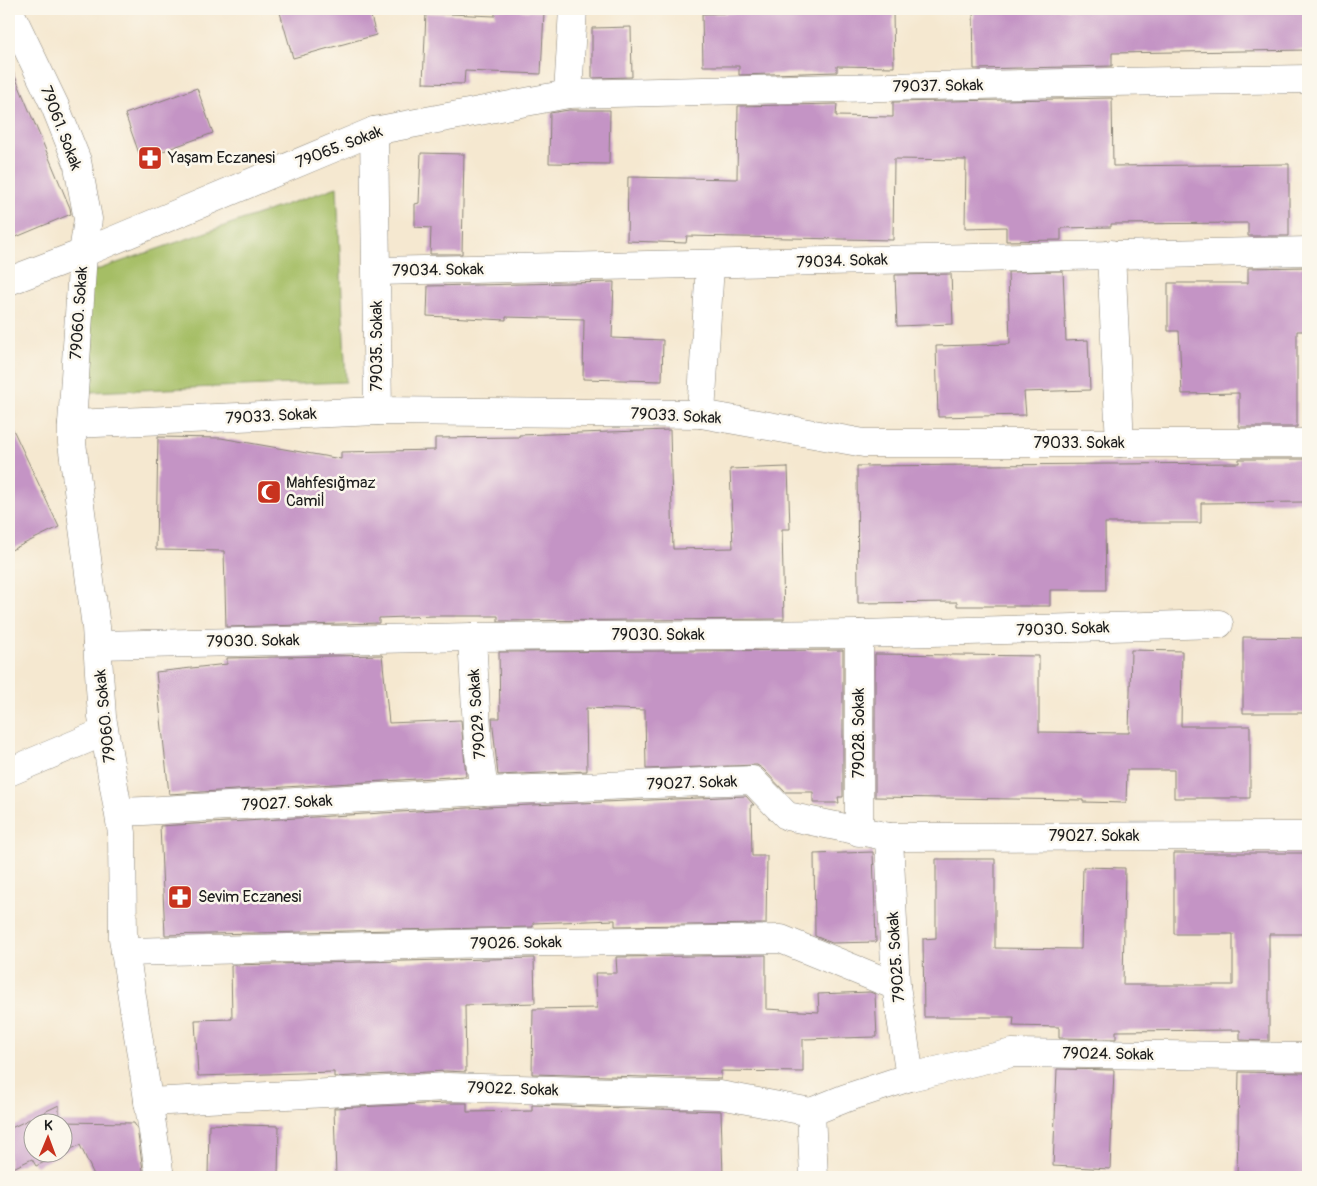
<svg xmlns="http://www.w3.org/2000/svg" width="1317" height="1186" font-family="Pangolin,sans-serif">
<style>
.green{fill:#a5be65;stroke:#606d40}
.building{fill:#c494c5}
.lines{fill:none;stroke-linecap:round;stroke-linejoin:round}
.street-casing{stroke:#888276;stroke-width:29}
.street{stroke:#fff;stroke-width:28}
.labels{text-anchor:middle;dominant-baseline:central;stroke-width:5;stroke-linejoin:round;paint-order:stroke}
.street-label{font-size:16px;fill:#1c1c1c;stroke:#fbf7ec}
.poi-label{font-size:16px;fill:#1c1c1c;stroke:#fbf7ec;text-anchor:start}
</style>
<rect width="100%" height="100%" fill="#fbf7ec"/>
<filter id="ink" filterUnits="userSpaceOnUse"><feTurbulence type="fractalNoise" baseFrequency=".02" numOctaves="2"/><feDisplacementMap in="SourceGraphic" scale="10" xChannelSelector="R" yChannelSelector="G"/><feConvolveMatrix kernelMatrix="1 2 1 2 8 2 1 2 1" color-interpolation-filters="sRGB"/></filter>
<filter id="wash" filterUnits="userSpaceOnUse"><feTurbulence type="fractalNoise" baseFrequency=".0096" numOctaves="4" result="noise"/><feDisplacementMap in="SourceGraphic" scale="20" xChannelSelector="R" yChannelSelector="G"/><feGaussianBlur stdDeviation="1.12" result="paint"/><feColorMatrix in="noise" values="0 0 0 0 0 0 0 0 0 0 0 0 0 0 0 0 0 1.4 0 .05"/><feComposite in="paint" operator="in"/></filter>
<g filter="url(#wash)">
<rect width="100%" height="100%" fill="#f5e8d0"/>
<path class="green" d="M337,187L346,382L89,392L88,273Z"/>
<g id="blocks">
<g class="building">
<path d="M279,9H369L376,35L293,58Z"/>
<path d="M495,9L544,12L541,74L465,71L464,84L423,83L426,13L495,16Z"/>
<path d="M973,9H1308V50L1112,53V66L974,69Z"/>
<path d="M767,12H893L894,67L837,66V72L739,75V66H703L702,14Z"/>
<path d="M631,27L632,77L592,78V28Z"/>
<path d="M9,62L70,208L71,214L9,240Z"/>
<path d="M197,88L213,133L141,159L125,114Z"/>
<path d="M1112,98L1113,166L1289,164V236H1248V223L1111,224V227L1061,228V240L1006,241V227L965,228L966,160L894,159L893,240L687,236L686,243L627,241L628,177L737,179L738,106L837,104L836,116L893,117V102Z"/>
<path d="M569,110H610L609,164L549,163L550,113Z"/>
<path d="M421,153L464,154L462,254H430L431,228L415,227V204L419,203Z"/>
<path d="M1308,267V331H1297V427H1239V393L1182,394L1179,331H1168V283H1248V268Z"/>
<path d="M1063,271L1066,341L1088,340L1090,390L1024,392L1026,415L938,417L936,346L1010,344L1008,272Z"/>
<path d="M951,274L953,324L897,326L895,275Z"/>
<path d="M614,282L612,338L663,340L662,381L583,379L584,319L506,317V320L427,316L428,286Z"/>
<path d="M9,421L59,527L9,551Z"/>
<path d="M670,430L673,549L733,548L730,469L788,467L790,529H782L784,619L498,621V616H433L379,618V623L226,627L224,551L156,550L158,437L221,438L341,459V452L435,450V438L519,437V435Z"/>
<path d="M1239,459H1306L1307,502L1201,503V523H1105L1106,590H1050V606H957V602L858,603L857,466L1239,463Z"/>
<path d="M1243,637L1308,638V713H1243Z"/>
<path d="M843,650V797H838L839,803H813V792H785L763,769L757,765L646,769L645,710L586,708L587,771L498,775L492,718H500L499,652Z"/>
<path d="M1131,650L1182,651L1181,726H1250V798H1174V770H1127L1126,803L1083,802V800L875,797V654L1039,656V732L1129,733Z"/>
<path d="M382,655L389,723L461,720L466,776L169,794L156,672L227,664V658Z"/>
<path d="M746,796L754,805H751L752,856H767L766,924L615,926V920L533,923V927L165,935L160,826L485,807Z"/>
<path d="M873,852L876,942L832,943L815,936L814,854Z"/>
<path d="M1174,853H1308V934H1269V1041L1240,1040V1030L1116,1031V1039L1059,1038V1027L1013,1026L1014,1017H924L923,939L936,938V859H995V948L1081,949L1083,867L1125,868L1123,985H1233V934H1174Z"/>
<path d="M766,955V1009L819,1012L818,994L870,992L875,994L877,1037L803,1039V1072L721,1071V1079L532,1074L533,1009L597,1008L595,973H617L616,957Z"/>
<path d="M534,958L535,1003L465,1005L466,1072L446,1071L334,1077V1072L198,1076L195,1020L232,1019L231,965Z"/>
<path d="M1057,1069L1114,1070L1110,1169L1053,1166Z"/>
<path d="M1239,1072L1308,1073V1177L1237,1176Z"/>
<path d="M447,1103H467V1112L532,1111V1105L721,1111L723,1177H336L334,1108Z"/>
<path d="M59,1105V1122L134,1123L137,1128L144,1177H95L80,1145L62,1153V1124H32V1154H62L36,1166L32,1159L9,1170V1129Z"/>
<path d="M209,1124L279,1126L278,1177H208Z"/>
</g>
</g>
</g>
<g filter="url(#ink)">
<use href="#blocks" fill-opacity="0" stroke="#888276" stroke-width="1"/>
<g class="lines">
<defs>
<g id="street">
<path d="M9,10L55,106L77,161L88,219L83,253L72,424V443L96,627L102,717L122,833L123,938L160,1177"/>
<path d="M568,94L573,9"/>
<path d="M374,131L378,411"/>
<path d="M1111,254L1120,443"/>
<path d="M377,271C687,266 998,255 1308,251"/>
<path d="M9,281L83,253L374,131L568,94L1111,82L1308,79"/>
<path d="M701,414L710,265"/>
<path d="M72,424L378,411L701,414L864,443H1308"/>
<path d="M859,634V832"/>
<path d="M472,637L478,747L484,791"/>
<path d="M97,645L472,637L859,634L1219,624"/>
<path d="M9,772L104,732"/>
<path d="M119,812L144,811L484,791L752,780L787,816L889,837L1308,836"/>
<path d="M889,837L896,986L910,1077"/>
<path d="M125,952L492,943L781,939L896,986"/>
<path d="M148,1102L447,1087L720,1095L811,1112L814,1177"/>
<path d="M811,1112L846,1098L910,1077L1012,1053L1308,1057"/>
</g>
</defs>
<use href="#street" class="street-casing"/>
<use href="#street" class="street"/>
</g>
</g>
<defs>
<symbol id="pharmacy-square" viewBox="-11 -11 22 22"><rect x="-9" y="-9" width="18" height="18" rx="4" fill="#c8321e" stroke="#fbf7ec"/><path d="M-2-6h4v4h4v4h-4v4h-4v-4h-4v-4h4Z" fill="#fff"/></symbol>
<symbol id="mosque-square" viewBox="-11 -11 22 22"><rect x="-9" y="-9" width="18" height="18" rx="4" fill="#c8321e" stroke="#fbf7ec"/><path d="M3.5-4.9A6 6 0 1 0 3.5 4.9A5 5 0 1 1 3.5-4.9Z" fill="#fff"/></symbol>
</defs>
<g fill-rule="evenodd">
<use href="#pharmacy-square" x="136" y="144" width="28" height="28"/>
<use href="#mosque-square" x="255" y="478" width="28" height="28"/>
<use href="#pharmacy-square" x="166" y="883" width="28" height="28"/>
</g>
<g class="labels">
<g class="street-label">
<text transform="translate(938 86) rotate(-1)">79037. Sokak</text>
<text transform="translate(61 128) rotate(69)">79061. Sokak</text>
<text transform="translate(339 147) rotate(-21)">79065. Sokak</text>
<text transform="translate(842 261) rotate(-2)">79034. Sokak</text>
<text transform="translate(438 270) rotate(-1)">79034. Sokak</text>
<text transform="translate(79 313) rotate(-86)">79060. Sokak</text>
<text transform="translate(377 346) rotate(-90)">79035. Sokak</text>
<text transform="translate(271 416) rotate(-3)">79033. Sokak</text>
<text transform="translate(676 416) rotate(3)">79033. Sokak</text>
<text x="1079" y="443">79033. Sokak</text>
<text transform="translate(1063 629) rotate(-2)">79030. Sokak</text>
<text x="658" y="635">79030. Sokak</text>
<text transform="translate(253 641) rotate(-1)">79030. Sokak</text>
<text transform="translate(477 714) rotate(-94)">79029. Sokak</text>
<text transform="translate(105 716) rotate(-96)">79060. Sokak</text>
<text transform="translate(859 733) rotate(-90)">79028. Sokak</text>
<text transform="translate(692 783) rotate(-2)">79027. Sokak</text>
<text transform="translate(287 803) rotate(-3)">79027. Sokak</text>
<text x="1094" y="836">79027. Sokak</text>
<text transform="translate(516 943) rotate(-1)">79026. Sokak</text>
<text transform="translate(896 957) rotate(-94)">79025. Sokak</text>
<text transform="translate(1108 1054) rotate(1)">79024. Sokak</text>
<text transform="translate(513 1089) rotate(2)">79022. Sokak</text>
</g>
<g class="poi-label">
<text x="168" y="158">Yaşam Eczanesi</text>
<text x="286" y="483">Mahfesığmaz<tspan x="286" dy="18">Camiİ</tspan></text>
<text x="198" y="897">Sevim Eczanesi</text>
</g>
</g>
<rect width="1317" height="1186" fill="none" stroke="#fbf7ec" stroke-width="30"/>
<g transform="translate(48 1138) rotate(1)"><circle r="24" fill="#fbf7ec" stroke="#a29f99"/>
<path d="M0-4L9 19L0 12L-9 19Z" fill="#c8321e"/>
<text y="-8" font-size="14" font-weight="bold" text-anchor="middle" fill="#1c1c1c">K</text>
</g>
</svg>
